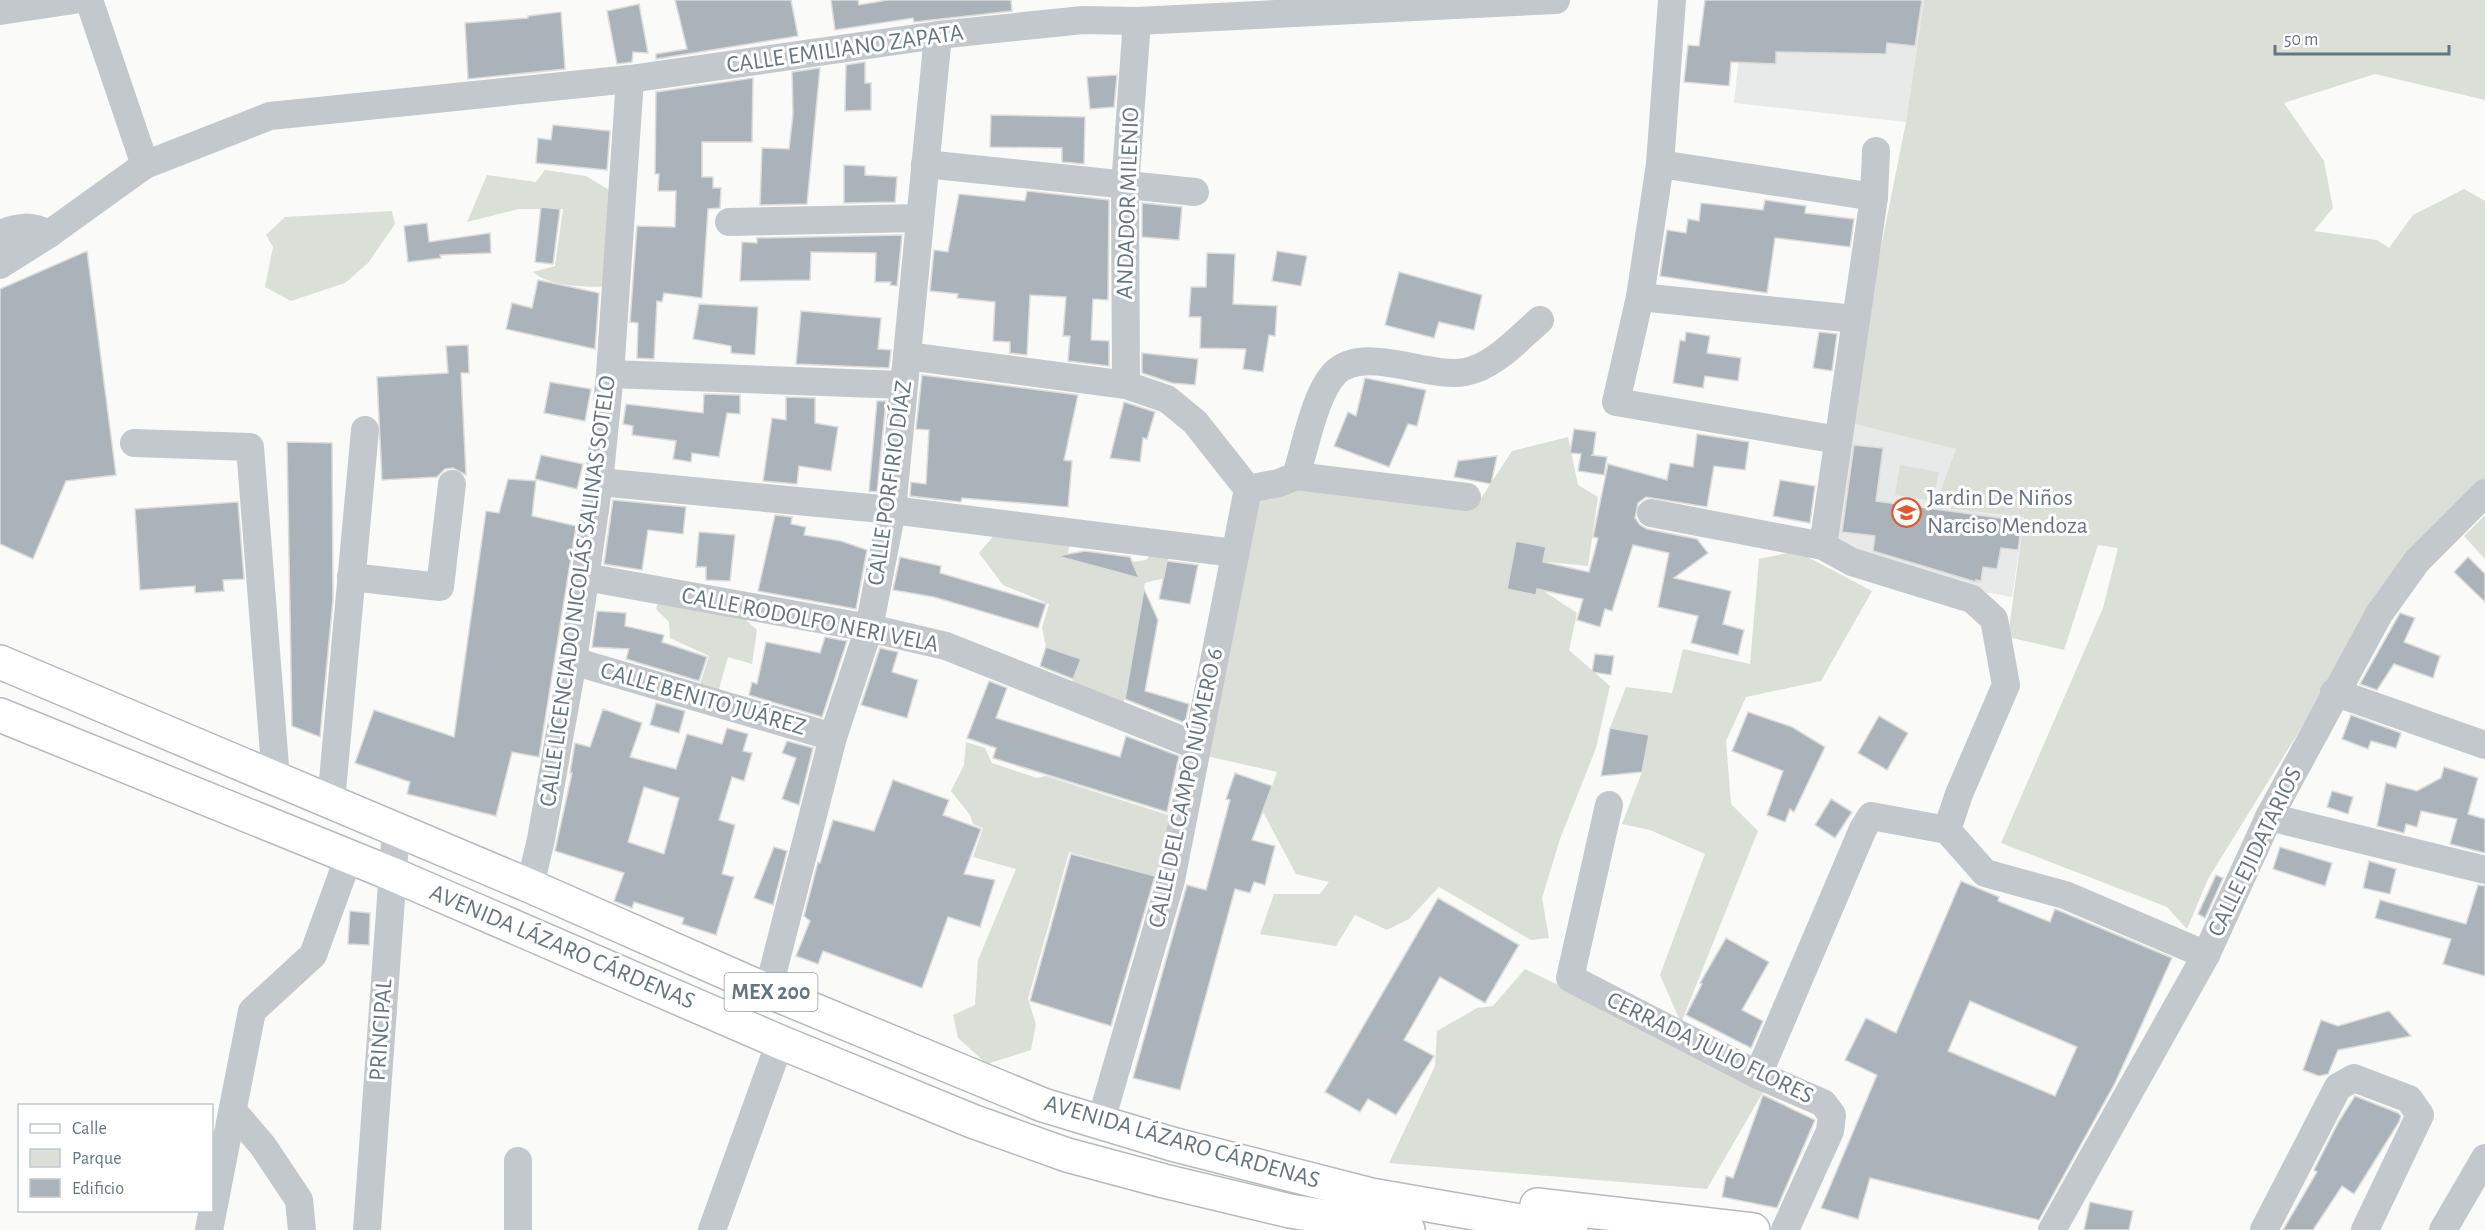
<svg xmlns="http://www.w3.org/2000/svg" width="2485" height="1230" font-family="'Alegreya Sans',sans-serif">
<style>
.built{fill:#e8e9e9}
.green{fill:#dadfd7}
.building{fill:#aab3b9;stroke:#dcdcda;stroke-width:1.5;fill-rule:evenodd}
.lines{fill:none;stroke-linecap:round;stroke-linejoin:round}
.major-casing{stroke:#b5babe;stroke-width:36}
.minor{stroke:#c3c8cc;stroke-width:28}
.major{stroke:#fff;stroke-width:33}
.labels{text-anchor:middle;dominant-baseline:central;stroke-width:6;stroke-linejoin:round;paint-order:stroke}
.shield{fill:#fff;stroke:#939fa8;stroke-width:1.5}
.shield-label{font-size:22px;font-weight:bold;fill:#657683}
.street-label{font-size:24px;fill:#657683;stroke:#fff}
.poi-label{font-size:24px;fill:#657683;stroke:#fff;text-anchor:start}
</style>
<rect width="100%" height="100%" fill="#fafaf8"/>
<g class="built">
<path d="M1745,0H1924L1906,122L1734,103Z"/>
<path d="M1846,422L1957,449L1936,507L2024,517L2012,597L1941,584L1829,542Z"/>
</g>
<g class="green">
<path d="M1924,0H2485V100L2375,74L2284,103L2324,161L2333,208L2314,231L2377,240L2389,248L2413,215L2464,189L2485,201V480L2403,563L2208,879L2187,929L2167,907L2001,843L2103,608L2118,548L2098,545L2064,650L2008,637L2024,517L1935,507L1956,449L1846,422L1906,122Z"/>
<path d="M545,170L586,176L614,193L611,286C589,288 550,287 533,272L555,266L563,209H519L467,222L487,175L536,182Z"/>
<path d="M392,211L395,224L368,263L345,283L291,301L265,287L273,247L266,235L285,217Z"/>
<path d="M1568,437L1578,485L1598,497L1588,566L1548,562L1542,590L1577,613L1569,650L1610,686L1596,748L1560,839L1542,898L1549,938L1531,940L1439,887L1409,919L1387,930L1355,915L1336,946L1260,934L1274,894H1320L1329,882L1296,874L1263,812L1277,772L1202,755L1255,497L1297,485L1476,506L1512,451Z"/>
<path d="M1900,465L1939,472L1933,501L1895,495Z"/>
<path d="M2485,515V559L2464,536Z"/>
<path d="M997,532L1070,541L1067,558L1122,574L1132,562L1146,560L1152,553L1169,555L1164,578L1145,583L1123,707L1070,687L1081,659L1046,647L1042,628L1049,604L1003,585L979,553Z"/>
<path d="M1796,551L1872,591L1821,681L1746,697L1726,741L1731,804L1758,831L1681,1023L1660,975L1705,854L1650,830L1622,824L1642,772L1649,736L1610,728L1626,687L1672,693L1683,649L1750,664L1759,559Z"/>
<path d="M660,595L738,613L757,630L752,664L728,657L717,696L700,684L709,656L670,638L669,622L656,609Z"/>
<path d="M966,742L985,748L992,763L1037,778L1046,776L1171,816L1160,877L1069,852L1028,999L1036,1024L1031,1050L987,1064L958,1038L953,1015L975,1005L978,960L1016,869L973,857L983,828L973,824L970,815L951,791L964,765Z"/>
<path d="M1525,969L1767,1085L1707,1189L1389,1163L1435,1066L1437,1031L1477,1008L1493,1006Z"/>
</g>
<g class="building">
<path d="M675,0H791L798,36L656,59V54L687,49Z"/>
<path d="M831,0H858L859,5L888,0H1011L1012,11L914,22L913,18L835,30Z"/>
<path d="M1705,0H1922L1915,46L1887,43L1886,54L1776,52V64L1731,62L1729,86L1684,82L1688,45L1699,46Z"/>
<path d="M639,4L648,53L633,52L632,62L617,64L607,11Z"/>
<path d="M561,12L565,69L468,79L465,23L528,18V16Z"/>
<path d="M865,62V83H871V110L845,111L846,65Z"/>
<path d="M820,68L807,204L760,205L762,148L789,149L793,114L792,72Z"/>
<path d="M1117,75L1114,107L1090,109L1087,77Z"/>
<path d="M753,78L752,142H702V177H713V188H721L720,208L708,209L702,298L664,293L662,302L657,301L654,359L637,358L638,323L630,322L637,226L675,227L676,191H658L659,174H655L656,92Z"/>
<path d="M991,115L1085,117L1084,164L1062,162V148L990,147Z"/>
<path d="M553,125L610,131L607,170L536,163L538,138L551,140Z"/>
<path d="M844,165L865,166V175L897,177L895,202L844,203Z"/>
<path d="M1027,191L1109,200L1108,300L1093,299L1091,340L1109,341V366L1068,361L1070,336H1063L1066,297L1030,295L1027,355L1010,353V342L993,341L995,302L957,298L958,294L930,291L934,250L948,252L959,194L1025,201Z"/>
<path d="M1765,200L1806,206L1805,213L1854,219L1850,247L1775,238L1767,293L1660,276L1667,230L1686,233L1688,219L1699,221L1701,203L1763,210Z"/>
<path d="M1142,203L1182,207L1179,240L1142,237Z"/>
<path d="M541,207L560,209L553,264L535,262Z"/>
<path d="M427,223L429,242L490,233L491,253L440,255L441,258L408,262L404,226Z"/>
<path d="M902,235L897,286L890,285L891,282H875L876,253L811,252L810,280L740,281L742,242L757,243V238Z"/>
<path d="M87,251L116,475L66,481L33,559L0,544V289Z"/>
<path d="M1277,251L1307,256L1301,286L1272,281Z"/>
<path d="M1207,253L1235,254L1233,304L1277,306L1275,336L1269,335L1263,372L1243,369L1246,349L1200,348L1201,317H1189L1191,287H1206Z"/>
<path d="M1399,272L1482,295L1474,330L1439,322L1434,338L1385,325Z"/>
<path d="M538,280L599,293L595,349L506,329L512,303L532,308Z"/>
<path d="M699,304L758,307L755,355L731,353V346L693,339Z"/>
<path d="M801,311L881,318L878,349L891,350L889,368L796,364Z"/>
<path d="M1686,332L1710,336L1707,353L1741,358L1738,381L1705,376L1703,388L1673,383L1680,340L1685,341Z"/>
<path d="M1819,332L1837,334L1832,371L1813,368Z"/>
<path d="M468,345L469,373H461L466,475L453,468L445,469L437,477L382,480L377,377L448,373L446,346Z"/>
<path d="M1142,353L1198,359L1195,385L1172,383L1142,373Z"/>
<path d="M922,375L1078,395L1064,460L1072,461L1068,507L962,498L961,502L910,496L911,482L926,484L929,430L916,429Z"/>
<path d="M1365,378L1426,390L1417,426L1408,424L1389,467L1334,446L1348,412L1356,416Z"/>
<path d="M550,382L591,389L585,421L544,413Z"/>
<path d="M704,394L740,395V414L727,413L719,457L692,453L691,462L673,459L676,441L632,435L633,426L623,424L626,404L703,413Z"/>
<path d="M786,397L815,398V423L838,427L831,471L799,466L797,484L763,481L772,418L786,420Z"/>
<path d="M877,401H886L877,492L869,491Z"/>
<path d="M1124,402L1155,412L1147,439L1143,438L1140,462L1110,458Z"/>
<path d="M1574,429L1596,432L1593,455H1591L1607,457L1604,475L1578,471L1581,454L1570,453Z"/>
<path d="M1697,434L1749,442L1745,470L1714,466L1707,507L1646,497L1638,503L1635,518L1640,525L1647,529L1697,539L1708,553L1674,578L1731,591L1723,624L1744,630L1738,655L1691,643L1698,616L1658,607L1669,553L1633,545L1612,611L1605,609L1600,627L1577,620L1583,599L1537,589L1536,595L1507,589L1516,541L1546,547L1543,562L1589,572L1598,538L1593,537L1608,464L1667,480L1670,463L1693,467Z"/>
<path d="M287,442L332,443L333,599L320,737L292,726Z"/>
<path d="M1854,445L1883,448L1876,501L2022,521L2018,550L2001,548L1997,569L1983,567L1981,581L1976,580V582L1873,551L1875,536L1842,532Z"/>
<path d="M541,455L583,464L577,489L535,479Z"/>
<path d="M1497,456L1491,484L1454,477L1458,461Z"/>
<path d="M508,479L536,481L532,516L576,526L539,757L512,752L496,816L407,794L410,782L355,763L374,710L454,737L486,511L499,513Z"/>
<path d="M1780,480L1815,486L1810,523L1773,516Z"/>
<path d="M613,500L686,507L683,534L648,530L642,570L604,564Z"/>
<path d="M238,502L244,579L223,580L224,591L195,593V586L140,590L135,509Z"/>
<path d="M775,515L792,517L791,524L806,527L804,535L841,541L867,550L856,609L758,591Z"/>
<path d="M699,532L735,535L730,581L706,580V567H696Z"/>
<path d="M1085,551L1130,557L1139,578L1057,556Z"/>
<path d="M900,557L941,566L940,573L1046,604L1038,628L934,597L893,590Z"/>
<path d="M2468,557L2485,574V602L2454,572Z"/>
<path d="M1167,561L1198,565L1190,604L1159,599Z"/>
<path d="M1144,589L1158,620L1145,691L1189,704L1185,723L1125,699Z"/>
<path d="M597,611L626,613L625,626L664,635L662,642L707,657L699,681L626,659L629,649L592,647Z"/>
<path d="M2400,613L2415,618L2404,642L2440,656L2433,678L2394,664L2377,690L2360,684Z"/>
<path d="M825,637L847,641L822,717L749,695L752,682L757,684L766,642L820,653Z"/>
<path d="M1046,647L1081,659L1073,679L1040,666Z"/>
<path d="M880,648L898,652L892,672L918,680L907,718L861,705Z"/>
<path d="M1595,654L1614,656L1611,675L1592,672Z"/>
<path d="M989,681L1007,688L996,718L1120,757L1126,736L1179,756L1167,812L993,758L996,748L967,738Z"/>
<path d="M656,703L685,711L679,733L650,725Z"/>
<path d="M603,709L642,723L630,757L676,769L687,734L722,744L727,728L748,734L743,751L752,753L744,781L732,777L719,820L735,825L722,874L734,877L716,935L682,924L684,918L634,902L632,908L614,901L624,873L555,851L572,773H570L575,743L590,747ZM644,787L679,798L664,854L628,842Z"/>
<path d="M1748,712L1792,727L1825,747L1794,812L1790,809L1785,822L1767,815L1783,771L1732,751Z"/>
<path d="M2351,715L2401,733L2396,748L2371,741L2368,749L2342,739Z"/>
<path d="M1879,716L1908,733L1887,770L1858,753Z"/>
<path d="M1610,728L1649,735L1642,772L1601,776Z"/>
<path d="M787,741L813,748L799,805L782,799L796,758L782,753Z"/>
<path d="M2444,767L2478,778L2468,814L2485,819V853L2450,844L2457,819L2421,811L2417,827L2406,824L2404,833L2377,826L2386,783L2417,791L2441,778Z"/>
<path d="M1235,773L1272,786L1252,840L1275,846L1265,885L1254,882L1250,893L1235,889L1180,1090L1133,1078L1187,885L1206,890L1230,800L1226,799Z"/>
<path d="M893,780L949,800L943,815L981,829L964,874L995,880L980,927L948,917L922,988L823,951L818,964L796,956L810,921L804,916L818,862L820,863L833,820L874,831Z"/>
<path d="M2332,791L2353,797L2348,814L2327,807Z"/>
<path d="M1831,799L1852,812L1835,838L1815,825Z"/>
<path d="M774,847L787,851L773,905L754,898Z"/>
<path d="M2280,847L2332,863L2325,886L2273,869Z"/>
<path d="M1071,854L1155,876L1111,1026L1030,1001Z"/>
<path d="M2369,861L2396,869L2390,894L2363,888Z"/>
<path d="M2216,875L2223,878L2205,918L2198,914Z"/>
<path d="M1961,881L1999,897L1998,901L2050,922L2055,909L2060,911L2172,958L2115,1083L2039,1220L1870,1178L1858,1219L1821,1208L1877,1075L1845,1060L1866,1018L1896,1033ZM1970,1001L2077,1047L2055,1096L1948,1051Z"/>
<path d="M2478,885L2485,886V976L2443,964L2451,939L2375,918L2380,900L2466,924Z"/>
<path d="M1438,898L1519,945L1485,1003L1440,977L1404,1040L1434,1056L1396,1115L1368,1099L1360,1112L1325,1092Z"/>
<path d="M350,911L370,913L369,945L348,944Z"/>
<path d="M1726,938L1769,962L1742,1010L1763,1021L1751,1048L1686,1015L1702,984L1700,983Z"/>
<path d="M2389,1011L2411,1036L2338,1050L2328,1074L2319,1076L2303,1070L2321,1020L2338,1026Z"/>
<path d="M1763,1095L1815,1120L1777,1208L1722,1197L1726,1176L1733,1178Z"/>
<path d="M2355,1096L2398,1113L2401,1116L2399,1122L2354,1194L2342,1186L2313,1230H2283L2317,1172L2314,1170L2339,1121Z"/>
<path d="M2090,1202L2133,1211L2129,1230H2084Z"/>
</g>
<g class="lines">
<defs>
<g id="major">
<path d="M0,662L530,886L768,991L1043,1105L1172,1144L1371,1195L1571,1230"/>
<path d="M0,715L392,874L780,1042L972,1121L1067,1155L1164,1181L1290,1211L1408,1230"/>
<path d="M1537,1205L1753,1230"/>
</g>
</defs>
<use href="#major" class="major-casing"/>
<g class="minor">
<path d="M89,0L145,165"/>
<path d="M1672,0L1660,164L1640,297L1616,402L1838,440"/>
<path d="M0,11L74,0"/>
<path d="M925,164L1195,192"/>
<path d="M1660,164L1874,197"/>
<path d="M729,222L920,218"/>
<path d="M0,234C19,226 31,225 49,234"/>
<path d="M0,265L49,234L145,165L270,116L630,79L938,35L1083,20L1137,21L1556,0"/>
<path d="M1640,297L1855,319"/>
<path d="M907,356L1126,385L1167,399L1195,422L1248,489"/>
<path d="M610,374L903,385"/>
<path d="M1126,385L1125,186L1137,21"/>
<path d="M134,443L250,447L276,779"/>
<path d="M1296,476L1467,497"/>
<path d="M599,482L892,510L1234,553"/>
<path d="M1248,489L1279,483L1296,476C1305,448 1315,393 1335,373C1364,344 1428,379 1465,372C1494,367 1519,338 1540,320"/>
<path d="M1651,513L1823,546L1852,562L1972,599L1994,619L2006,685L1959,794L1947,830"/>
<path d="M1823,546L1874,197L1876,151"/>
<path d="M351,577L440,587L452,484"/>
<path d="M585,577L869,628L946,646L1197,746"/>
<path d="M573,661L833,737"/>
<path d="M2334,692L2485,745"/>
<path d="M331,802L365,430"/>
<path d="M1609,805L1570,978L1758,1075L1823,1103L1832,1115L1830,1131L1785,1230"/>
<path d="M2269,817L2485,870"/>
<path d="M530,886L541,839L573,661L599,482L610,374L630,79"/>
<path d="M768,991L833,737L869,628L892,510L938,35"/>
<path d="M1758,1075L1863,829L1871,816L1947,830L1985,873L2065,895L2206,955"/>
<path d="M233,1111L263,1146L299,1200L302,1230"/>
<path d="M1100,1124L1171,880L1248,489"/>
<path d="M518,1161V1230"/>
<path d="M209,1230L252,1011L313,955L349,856"/>
<path d="M367,1230L396,829"/>
<path d="M712,1230L780,1042"/>
<path d="M2052,1230L2206,955L2269,817L2379,614L2417,561L2485,493"/>
<path d="M2264,1230L2338,1087L2354,1078L2409,1099L2420,1115L2365,1230"/>
<path d="M2443,1230L2485,1158"/>
</g>
<use href="#major" class="major"/>
</g>
<defs>
<symbol id="school-ring" viewBox="-11 -11 22 22"><circle r="9.5" fill="#fff" stroke="#e4572e" stroke-width="1.5"/><path d="M0-5L7-2L0 1L-7-2ZM-4 1L0 2.5L4 1V4Q0 6-4 4Z" fill="#e4572e"/></symbol>
</defs>
<g fill-rule="evenodd">
<use href="#school-ring" x="1890" y="496" width="33" height="33"/>
</g>
<g class="labels">
<rect class="shield" x="724.5" y="973" width="93" height="38" rx="4.5"/>
<g class="shield-label">
<text x="771" y="992">MEX 200</text>
</g>
<g class="street-label">
<text transform="translate(845 49) rotate(-8)">CALLE EMILIANO ZAPATA</text>
<text transform="translate(1128 203) rotate(-88)">ANDADOR MILENIO</text>
<text transform="translate(890 483) rotate(-82)">CALLE PORFIRIO DÍAZ</text>
<text transform="translate(578 591) rotate(-82)">CALLE LICENCIADO NICOLÁS SALINAS SOTELO</text>
<text transform="translate(810 620) rotate(11)">CALLE RODOLFO NERI VELA</text>
<text transform="translate(703 699) rotate(16)">CALLE BENITO JUÁREZ</text>
<text transform="translate(1186 788) rotate(-78)">CALLE DEL CAMPO NÚMERO 6</text>
<text transform="translate(2255 852) rotate(-64)">CALLE EJIDATARIOS</text>
<text transform="translate(562 947) rotate(23)">AVENIDA LÁZARO CÁRDENAS</text>
<text transform="translate(381 1030) rotate(-86)">PRINCIPAL</text>
<text transform="translate(1710 1048) rotate(26)">CERRADA JULIO FLORES</text>
<text transform="translate(1182 1142) rotate(16)">AVENIDA LÁZARO CÁRDENAS</text>
</g>
<g class="poi-label">
<text x="1927" y="498">Jardin De Niños<tspan x="1927" dy="28">Narciso Mendoza</tspan></text>
</g>
</g>
<rect x="18" y="1104" width="195" height="108" fill="#ffffff" stroke="#c1c8cd" stroke-width="1.5"/>
<rect x="30" y="1124" width="30" height="9" fill="#ffffff" stroke="#c1c8cd" stroke-width="1.5"/>
<text x="72" y="1134" font-size="18" fill="#657683">Calle</text>
<rect x="30" y="1149" width="30" height="18" fill="#dadfd7" stroke="#c1c8cd" stroke-width="1.5"/>
<text x="72" y="1164" font-size="18" fill="#657683">Parque</text>
<rect x="30" y="1179" width="30" height="18" fill="#aab3b9" stroke="#c1c8cd" stroke-width="1.5"/>
<text x="72" y="1194" font-size="18" fill="#657683">Edificio</text>
<path d="M2275 45v9h174v-9" fill="none" stroke="#657683" stroke-width="3"/>
<text x="2284" y="45" font-size="18" fill="#657683" stroke="#ffffff" stroke-width="4.5" paint-order="stroke">50 m</text>
</svg>
